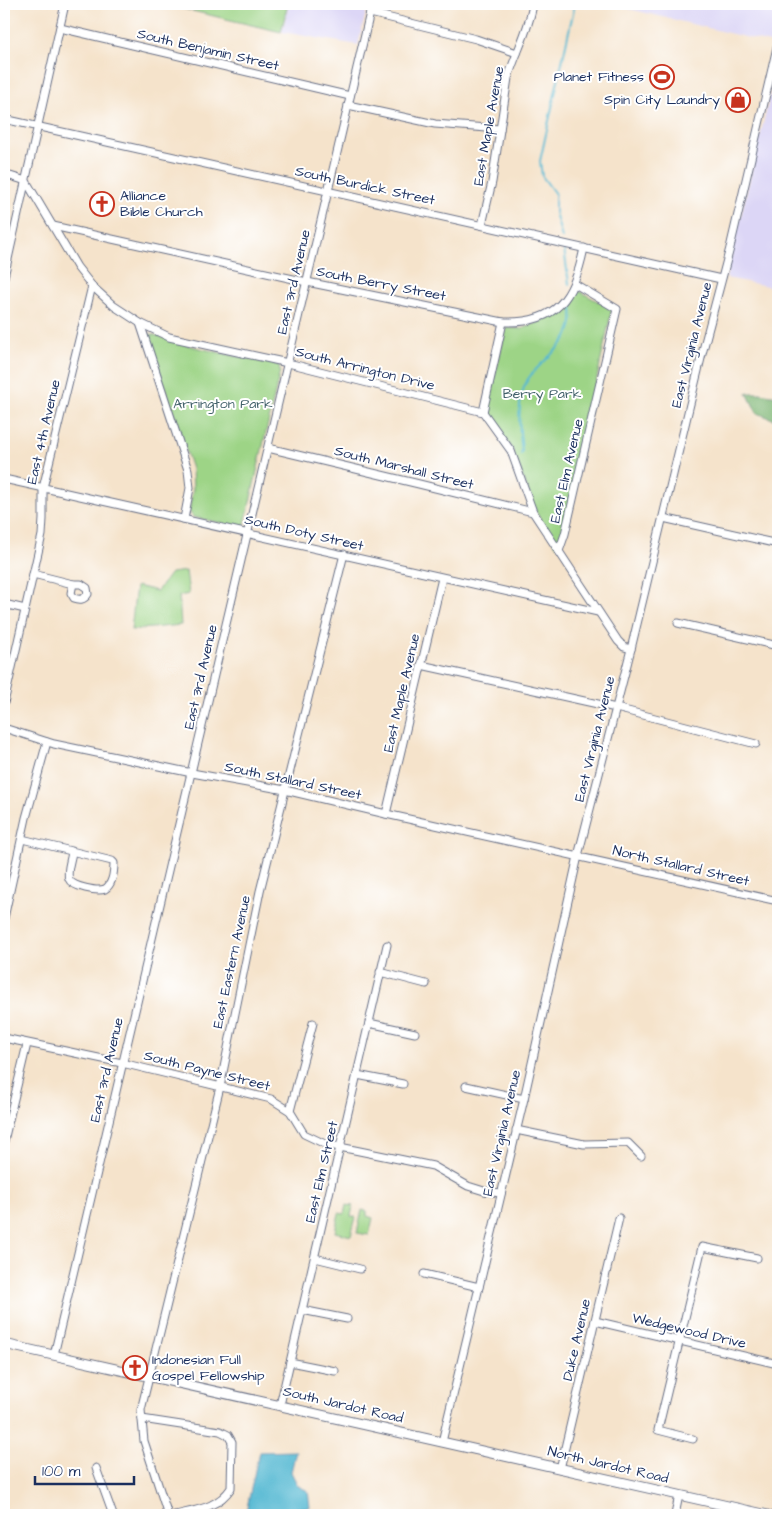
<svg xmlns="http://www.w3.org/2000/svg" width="782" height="1519" font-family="'Architects Daughter',sans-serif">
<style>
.built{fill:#dcd6f6}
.green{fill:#9dd486;stroke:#5c8272}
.forest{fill:#7eb673;stroke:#4c7268}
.water{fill:#53b8d2;stroke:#377498}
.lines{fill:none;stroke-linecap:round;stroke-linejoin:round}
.stream{stroke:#53b8d2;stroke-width:2}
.minor-casing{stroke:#676e84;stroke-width:9}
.major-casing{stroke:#676e84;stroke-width:11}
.minor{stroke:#fff;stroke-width:7}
.major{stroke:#fff;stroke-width:9}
.labels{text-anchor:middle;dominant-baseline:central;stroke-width:4;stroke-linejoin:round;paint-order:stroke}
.street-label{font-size:14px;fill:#1b2f5e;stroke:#fff}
.poi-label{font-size:14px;fill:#1b2f5e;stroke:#fff;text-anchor:end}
.park-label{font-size:14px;fill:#42616a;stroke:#fff}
</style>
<rect width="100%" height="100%" fill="#fff"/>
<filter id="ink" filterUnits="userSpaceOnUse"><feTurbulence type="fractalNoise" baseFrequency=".02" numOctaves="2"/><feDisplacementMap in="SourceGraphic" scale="10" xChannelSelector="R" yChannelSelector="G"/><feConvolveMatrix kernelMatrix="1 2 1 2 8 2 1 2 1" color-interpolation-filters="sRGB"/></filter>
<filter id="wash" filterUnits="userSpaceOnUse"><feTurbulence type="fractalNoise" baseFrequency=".0096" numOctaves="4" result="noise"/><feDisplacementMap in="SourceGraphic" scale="20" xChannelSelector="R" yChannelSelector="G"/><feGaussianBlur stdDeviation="1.12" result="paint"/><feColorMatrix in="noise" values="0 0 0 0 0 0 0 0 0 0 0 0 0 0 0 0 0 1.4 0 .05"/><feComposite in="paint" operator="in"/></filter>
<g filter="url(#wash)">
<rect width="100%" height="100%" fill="#f5e3cb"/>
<g class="built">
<path d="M289,4H368L358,45L282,32Z"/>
<path d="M609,4H778V27L774,44Z"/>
<path d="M778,62V288L726,278Z"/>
</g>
<g class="green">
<path d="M163,4H288L281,32Z"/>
<path d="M579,291L612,309L563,534L557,547L536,512L512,449L487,411L506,328L522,329L557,314Z"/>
<path d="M149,334C154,334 183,344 191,346C220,353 249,359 279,365L280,371L244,528L193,517L189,511L193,488L192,469L148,336Z"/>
<path d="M186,571L189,594L179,596L181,625L131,630L136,586L157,591L171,573Z"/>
<path d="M346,1205L353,1206L351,1216L356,1217L351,1236L335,1232L339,1213L344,1214Z"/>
<path d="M362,1210L367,1211V1216L373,1218L369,1235L357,1233Z"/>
</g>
<path class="forest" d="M747,393H760L778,396V421L757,413Z"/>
<path class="water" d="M296,1451L291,1472L298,1486L308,1491L310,1507L246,1512L259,1452Z"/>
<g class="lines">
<g class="stream">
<path d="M562,238L555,212V194L542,176L540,161L575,4"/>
<path d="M564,249L569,284"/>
<path d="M521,454L522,451C519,428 516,399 528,379C541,359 569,347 572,322C573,315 572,306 571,299"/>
</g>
</g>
</g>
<g filter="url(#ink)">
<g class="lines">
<defs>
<g id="minor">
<path d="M370,13L476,39L517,53"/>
<path d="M60,28L350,96"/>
<path d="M348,105L435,124L500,129"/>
<path d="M4,119L721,279"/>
<path d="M4,174L26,181L77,267L92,286L114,306L140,323L169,337L288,363L483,412L511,451L533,512L618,641L624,647L631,649"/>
<path d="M482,225L492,182L508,78C516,52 529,30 533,4"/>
<path d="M53,226L307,282L503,322C557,324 574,298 584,248"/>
<path d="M4,277L65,4"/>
<path d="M140,323L188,470L190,488L184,519"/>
<path d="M483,412L503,322"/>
<path d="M268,448L419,484L533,512"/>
<path d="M4,479L598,612"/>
<path d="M663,518L778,544"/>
<path d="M559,551L565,534L617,309L575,284"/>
<path d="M33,574L73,584"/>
<path d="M73,584H81L87,588L88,594C84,600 80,600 74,598L71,593Z"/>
<path d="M4,604L25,609"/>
<path d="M678,623L778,646"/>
<path d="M421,665L616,708L756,744"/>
<path d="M4,703L42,535L43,519V488L92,286"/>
<path d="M4,728L54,744L192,773L285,790L386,814L778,901"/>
<path d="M386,814L442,578"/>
<path d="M22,839L112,861L114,863C114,871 113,884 105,889C98,892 72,887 69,879C66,872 71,860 72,852"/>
<path d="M4,918L26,818L47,742"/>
<path d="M380,972L426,984"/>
<path d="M369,1023L415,1033"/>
<path d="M4,1038L122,1063L271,1099L290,1111L304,1134L325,1144L433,1166L468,1186L484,1191L501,1193"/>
<path d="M357,1075L403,1084"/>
<path d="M466,1086L524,1099"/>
<path d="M290,1111L313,1023"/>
<path d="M516,1130L584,1144L628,1143L641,1156"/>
<path d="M4,1141L27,1044"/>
<path d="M315,1258L360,1269"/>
<path d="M424,1274L479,1287"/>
<path d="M302,1310L347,1319"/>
<path d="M595,1321L778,1364"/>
<path d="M54,1355L372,4"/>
<path d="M290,1362L335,1371"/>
<path d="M280,1405L387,945"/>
<path d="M142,1419L220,1431L228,1435L232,1442L231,1488C218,1508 196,1510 175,1515"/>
<path d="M693,1439L658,1430L702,1247L757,1258"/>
<path d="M442,1442L524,1099L578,856L631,649L703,350L730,248L778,43"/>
<path d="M96,1468L113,1515"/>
<path d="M560,1469L619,1218"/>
<path d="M168,1515L144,1441L141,1410L220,1087L260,891L344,554"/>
<path d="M675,1515L679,1495"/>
</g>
<path id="major" d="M4,1344L768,1515"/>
</defs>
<use href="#minor" class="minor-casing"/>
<use href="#major" class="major-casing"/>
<use href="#minor" class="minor"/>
<use href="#major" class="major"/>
</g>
</g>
<defs>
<symbol id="stadium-ring" viewBox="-11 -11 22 22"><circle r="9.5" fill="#fff" stroke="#c8321e" stroke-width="1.5"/><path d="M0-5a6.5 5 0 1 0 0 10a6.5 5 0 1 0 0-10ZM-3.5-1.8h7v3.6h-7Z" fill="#c8321e"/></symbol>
<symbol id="shop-ring" viewBox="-11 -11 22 22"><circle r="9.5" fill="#fff" stroke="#c8321e" stroke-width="1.5"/><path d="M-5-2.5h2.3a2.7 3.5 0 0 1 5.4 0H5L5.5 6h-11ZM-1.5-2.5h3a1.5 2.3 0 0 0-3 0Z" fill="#c8321e"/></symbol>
<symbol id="church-ring" viewBox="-11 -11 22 22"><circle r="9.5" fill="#fff" stroke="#c8321e" stroke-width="1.5"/><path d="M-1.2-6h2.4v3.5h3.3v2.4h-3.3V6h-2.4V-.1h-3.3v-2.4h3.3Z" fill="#c8321e"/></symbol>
</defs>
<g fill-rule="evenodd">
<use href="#stadium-ring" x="648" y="63" width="28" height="28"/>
<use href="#shop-ring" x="724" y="86" width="28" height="28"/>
<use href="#church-ring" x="88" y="190" width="28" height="28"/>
<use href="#church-ring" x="121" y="1354" width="28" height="28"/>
</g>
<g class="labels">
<g class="street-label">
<text transform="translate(208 50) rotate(13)">South Benjamin Street</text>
<text transform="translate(489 126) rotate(-80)">East Maple Avenue</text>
<text transform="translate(365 186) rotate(12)">South Burdick Street</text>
<text transform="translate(294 282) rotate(-77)">East 3rd Avenue</text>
<text transform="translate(381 284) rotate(11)">South Berry Street</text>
<text transform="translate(692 345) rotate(-76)">East Virginia Avenue</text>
<text transform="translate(365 369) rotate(14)">South Arrington Drive</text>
<text transform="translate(44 432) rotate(-77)">East 4th Avenue</text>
<text transform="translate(404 468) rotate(14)">South Marshall Street</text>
<text transform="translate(567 471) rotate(-77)">East Elm Avenue</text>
<text transform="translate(304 533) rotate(13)">South Doty Street</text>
<text transform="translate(201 677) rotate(-77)">East 3rd Avenue</text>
<text transform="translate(402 693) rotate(-77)">East Maple Avenue</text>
<text transform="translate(595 739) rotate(-76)">East Virginia Avenue</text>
<text transform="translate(293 781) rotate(12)">South Stallard Street</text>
<text transform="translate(681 866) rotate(13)">North Stallard Street</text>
<text transform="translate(232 962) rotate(-78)">East Eastern Avenue</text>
<text transform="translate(107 1070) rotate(-77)">East 3rd Avenue</text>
<text transform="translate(207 1071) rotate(14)">South Payne Street</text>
<text transform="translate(502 1133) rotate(-77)">East Virginia Avenue</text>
<text transform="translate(322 1172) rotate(-77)">East Elm Street</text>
<text transform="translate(689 1331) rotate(13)">Wedgewood Drive</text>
<text transform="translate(577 1340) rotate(-77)">Duke Avenue</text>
<text transform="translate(343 1405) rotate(13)">South Jardot Road</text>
<text transform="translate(608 1465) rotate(13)">North Jardot Road</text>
</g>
<g class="poi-label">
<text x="644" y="77">Planet Fitness</text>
<text x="720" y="100">Spin City Laundry</text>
<text x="120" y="196" text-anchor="start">Alliance<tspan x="120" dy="16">Bible Church</tspan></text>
<text x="152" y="1360" text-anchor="start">Indonesian Full<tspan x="152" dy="16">Gospel Fellowship</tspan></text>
</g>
<g class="park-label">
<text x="542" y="394">Berry Park</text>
<text x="223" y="404">Arrington Park</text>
</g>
</g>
<rect width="782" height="1519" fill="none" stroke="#fff" stroke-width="20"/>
<path d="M35 1476v8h99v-8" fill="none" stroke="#1b2f5e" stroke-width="2.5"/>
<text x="42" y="1476" font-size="15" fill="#1b2f5e" stroke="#ffffff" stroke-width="4" paint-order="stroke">100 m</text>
</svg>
